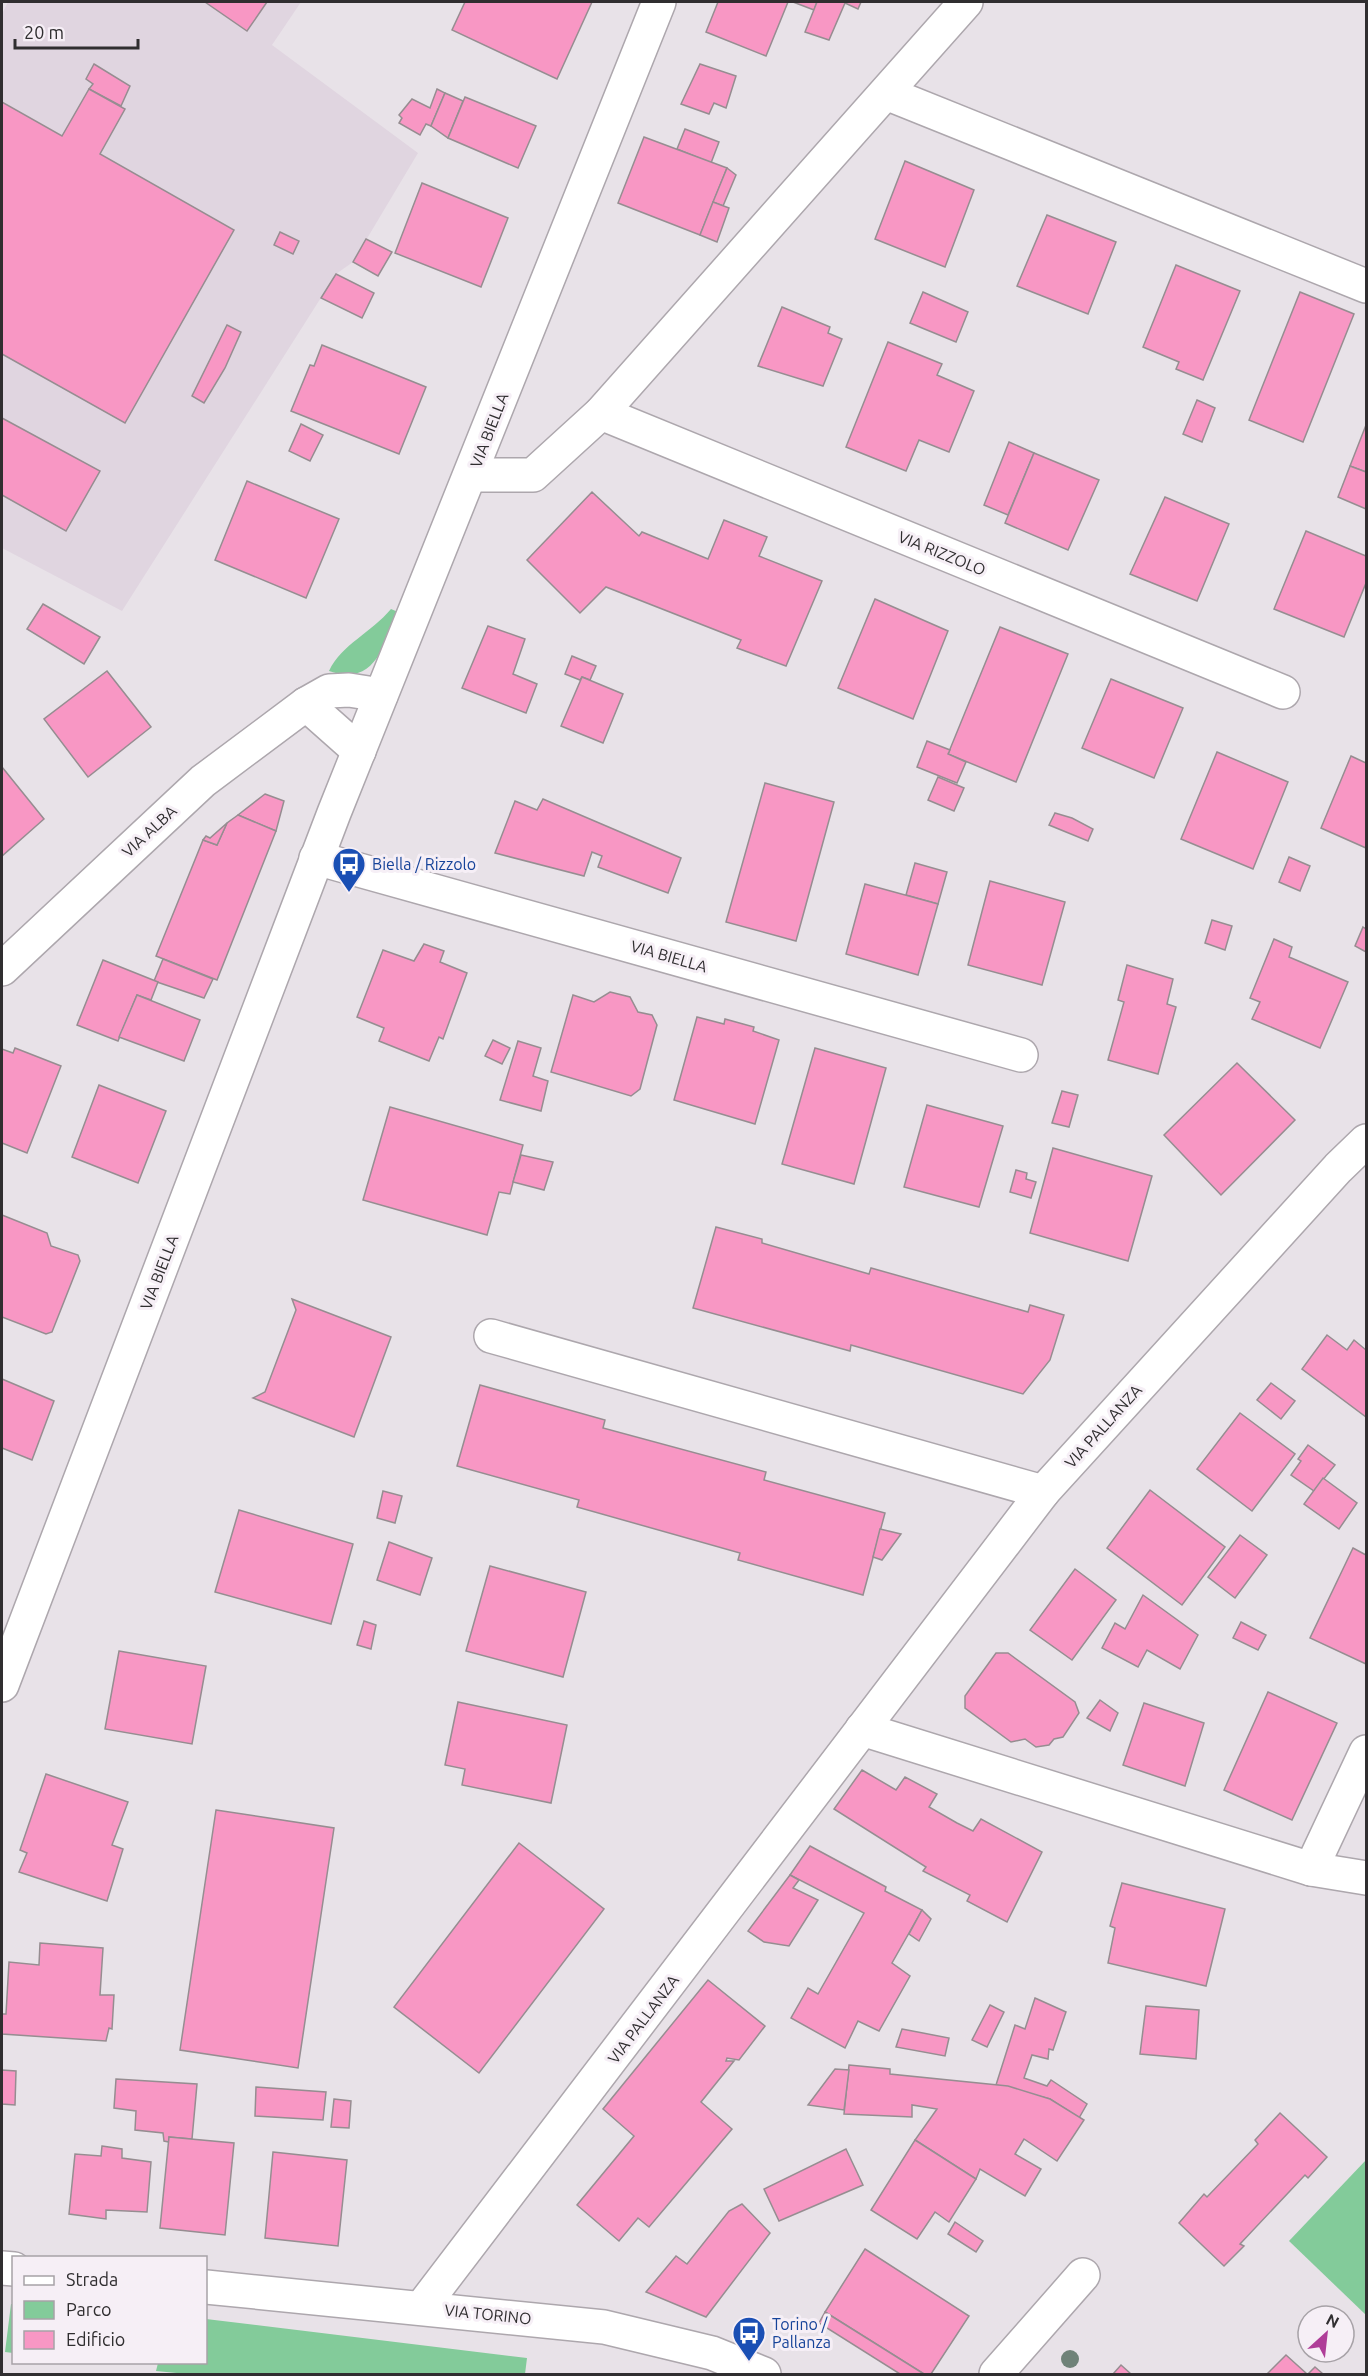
<svg xmlns="http://www.w3.org/2000/svg" width="1368" height="2376" font-family="Ubuntu,sans-serif">
<style>
.built{fill:#e0d5e0}
.green{fill:#83cb9a}
.building{fill:#f897c4;stroke:#968d91;stroke-width:1.5}
.lines{fill:none;stroke-linecap:round;stroke-linejoin:round}
.minor-casing{stroke:#ada7ad;stroke-width:36}
.major-casing{stroke:#ada7ad;stroke-width:36}
.minor{stroke:#fff;stroke-width:33}
.major{stroke:#fff;stroke-width:33}
.tree{fill:#6f8278}
.labels{text-anchor:middle;dominant-baseline:central;stroke-width:6;stroke-linejoin:round;paint-order:stroke}
.street-label{font-size:16px;fill:#302e30;stroke:#f6eff6}
.transit-label{font-size:16px;fill:#164399;stroke:#f6eff6;text-anchor:start}
</style>
<rect width="100%" height="100%" fill="#e8e2e8"/>
<path class="built" d="M8,2H301L272,45L418,153L353,262L336,274L122,611L2,548V14Z"/>
<g class="green">
<path d="M391,609L398,612C384,645 375,687 329,671C342,644 371,633 391,609Z"/>
<path d="M1366,2160V2315L1289,2241Z"/>
<path d="M11,2304H13V2353L5,2352Z"/>
<path d="M206,2319L527,2358L525,2374H187L156,2371L158,2363L206,2362Z"/>
</g>
<g class="building">
<path d="M205,2H267L247,31Z"/>
<path d="M465,2H592L557,79L452,30Z"/>
<path d="M718,2H788L766,56L706,32Z"/>
<path d="M793,2H817L814,10Z"/>
<path d="M817,2H861L858,9L845,3L829,40L805,32Z"/>
<path d="M94,64L130,86L121,106L89,89L93,84L86,79Z"/>
<path d="M700,64L736,76L726,108L714,103L709,114L681,104Z"/>
<path d="M89,89L125,109L100,154L234,230L125,423L2,354V102L62,136Z"/>
<path d="M437,89L445,93L431,126L426,124L420,135L399,123L402,118L399,115L412,99L430,108Z"/>
<path d="M445,93L463,101L448,138L431,126Z"/>
<path d="M465,97L536,126L518,168L448,138Z"/>
<path d="M685,129L719,142L711,163L677,149Z"/>
<path d="M644,137L727,168L700,235L618,203Z"/>
<path d="M905,161L974,190L945,267L875,239Z"/>
<path d="M727,168L736,175L723,206L713,202Z"/>
<path d="M422,183L508,218L481,287L395,253Z"/>
<path d="M713,202L729,208L717,242L700,235Z"/>
<path d="M1047,215L1116,242L1088,314L1017,286Z"/>
<path d="M280,232L299,241L293,254L274,245Z"/>
<path d="M366,239L392,252L378,276L353,262Z"/>
<path d="M1176,265L1240,291L1203,380L1176,369L1179,362L1143,347Z"/>
<path d="M336,274L374,293L362,318L321,298Z"/>
<path d="M923,292L968,312L956,342L910,323Z"/>
<path d="M1300,292L1354,314L1303,442L1249,420Z"/>
<path d="M782,307L830,327L828,333L842,339L823,386L758,366Z"/>
<path d="M227,325L241,332L225,368L204,403L192,396Z"/>
<path d="M888,342L942,364L937,375L974,391L949,452L919,440L906,471L846,447Z"/>
<path d="M322,345L426,387L399,454L291,411L310,365L314,366Z"/>
<path d="M1197,400L1215,408L1202,442L1183,434Z"/>
<path d="M2,418L100,471L66,531L2,495Z"/>
<path d="M301,424L323,435L310,461L289,451Z"/>
<path d="M1366,425V472L1350,466Z"/>
<path d="M1009,442L1034,453L1008,515L984,505Z"/>
<path d="M1034,453L1099,480L1068,550L1005,523Z"/>
<path d="M1350,466L1366,472V509L1338,497Z"/>
<path d="M247,481L339,519L306,598L215,560Z"/>
<path d="M592,492L639,536L642,532L708,559L724,520L767,537L759,556L822,581L786,666L737,648L741,640L606,587L580,613L527,560Z"/>
<path d="M1165,497L1229,524L1197,601L1130,574Z"/>
<path d="M1306,531L1366,556V583L1344,637L1274,609Z"/>
<path d="M875,599L948,631L913,719L838,688Z"/>
<path d="M43,604L100,637L84,664L27,629Z"/>
<path d="M488,626L525,639L513,674L537,684L526,713L462,688Z"/>
<path d="M1000,627L1068,654L1016,782L948,754Z"/>
<path d="M572,656L596,666L590,680L582,677L580,680L565,674Z"/>
<path d="M107,671L151,727L88,777L44,719Z"/>
<path d="M582,677L623,694L603,743L561,726Z"/>
<path d="M1111,679L1183,708L1154,778L1082,748Z"/>
<path d="M927,741L950,750L948,754L966,762L957,783L917,767Z"/>
<path d="M1217,752L1288,782L1253,869L1181,839Z"/>
<path d="M1351,756L1366,763V848L1321,828Z"/>
<path d="M2,767L44,819L2,856Z"/>
<path d="M938,777L964,788L954,811L928,800Z"/>
<path d="M765,783L834,802L796,941L726,922Z"/>
<path d="M265,794L284,801L276,831L238,815Z"/>
<path d="M543,799L681,858L668,893L598,867L602,856L592,852L584,876L495,853L515,801L537,810Z"/>
<path d="M1055,813L1072,818L1093,829L1088,841L1049,825Z"/>
<path d="M238,815L276,831L217,980L156,956L203,840L217,845L227,823Z"/>
<path d="M227,823L217,845L203,840L206,836L210,838Z"/>
<path d="M1289,857L1310,866L1300,891L1279,882Z"/>
<path d="M915,863L947,872L938,904L906,895Z"/>
<path d="M990,881L1065,902L1042,985L968,965Z"/>
<path d="M865,884L938,904L918,975L846,954Z"/>
<path d="M1212,920L1232,926L1225,950L1205,943Z"/>
<path d="M1363,927L1366,929V952L1355,946Z"/>
<path d="M1274,939L1292,947L1289,957L1348,982L1320,1048L1252,1019L1260,1002L1250,998Z"/>
<path d="M424,944L444,951L440,962L467,973L443,1039L439,1037L429,1061L379,1041L384,1028L357,1017L383,950L414,961Z"/>
<path d="M163,959L213,979L204,998L154,981Z"/>
<path d="M103,960L158,982L151,1000L137,995L118,1041L77,1025Z"/>
<path d="M1127,965L1173,979L1167,1004L1176,1007L1158,1074L1108,1060L1124,1002L1118,1000Z"/>
<path d="M610,992L630,997L638,1012L652,1015L657,1025L640,1089L631,1096L551,1072L573,995L594,1002Z"/>
<path d="M137,995L200,1020L184,1061L119,1037Z"/>
<path d="M697,1017L724,1024L725,1019L754,1027L753,1031L779,1040L755,1124L674,1100Z"/>
<path d="M493,1040L510,1048L502,1064L485,1056Z"/>
<path d="M518,1041L541,1048L533,1076L548,1081L541,1111L500,1100Z"/>
<path d="M15,1048L61,1066L27,1153L2,1143V1049L13,1053Z"/>
<path d="M815,1048L886,1068L854,1184L782,1164Z"/>
<path d="M1237,1063L1295,1120L1221,1195L1164,1135Z"/>
<path d="M99,1085L166,1111L138,1183L72,1157Z"/>
<path d="M1062,1091L1078,1095L1069,1127L1052,1123Z"/>
<path d="M927,1105L1003,1126L979,1207L904,1187Z"/>
<path d="M390,1107L523,1145L510,1194L499,1192L487,1235L363,1200Z"/>
<path d="M1053,1148L1152,1176L1128,1261L1030,1233Z"/>
<path d="M521,1155L553,1162L544,1190L513,1182Z"/>
<path d="M1016,1170L1027,1173L1026,1179L1036,1182L1031,1198L1010,1192Z"/>
<path d="M2,1215L47,1233L51,1246L78,1255L80,1261L52,1332L46,1334L2,1317Z"/>
<path d="M716,1227L762,1239V1243L869,1274L871,1268L1028,1312L1030,1305L1064,1315L1050,1360L1023,1394L851,1345L850,1351L693,1308Z"/>
<path d="M292,1299L391,1337L354,1437L253,1398L265,1392L296,1310Z"/>
<path d="M1327,1335L1347,1350L1354,1340L1366,1350V1417L1302,1369Z"/>
<path d="M2,1379L54,1401L32,1460L2,1448Z"/>
<path d="M1271,1383L1295,1401L1281,1419L1257,1400Z"/>
<path d="M480,1385L605,1420L603,1428L766,1472L764,1480L885,1513L863,1595L738,1560L740,1553L577,1507L579,1500L457,1466Z"/>
<path d="M1240,1413L1295,1454L1252,1511L1197,1469Z"/>
<path d="M1308,1445L1335,1465L1314,1491L1291,1475L1301,1461L1298,1459Z"/>
<path d="M1323,1478L1357,1503L1339,1529L1304,1504Z"/>
<path d="M1150,1490L1225,1547L1182,1605L1107,1548Z"/>
<path d="M383,1491L402,1496L395,1523L377,1518Z"/>
<path d="M239,1510L353,1544L331,1624L215,1592Z"/>
<path d="M880,1529L901,1534L882,1560L873,1557Z"/>
<path d="M1240,1535L1267,1555L1235,1598L1208,1577Z"/>
<path d="M389,1542L432,1558L420,1595L377,1580Z"/>
<path d="M1353,1548L1366,1555V1664L1310,1638Z"/>
<path d="M490,1566L586,1592L563,1677L466,1651Z"/>
<path d="M1075,1569L1116,1600L1072,1660L1030,1630Z"/>
<path d="M1143,1595L1198,1635L1180,1669L1147,1650L1138,1667L1102,1648L1115,1623L1125,1629Z"/>
<path d="M364,1621L376,1625L371,1649L357,1645Z"/>
<path d="M1241,1622L1266,1635L1258,1650L1233,1638Z"/>
<path d="M119,1651L206,1666L192,1744L105,1729Z"/>
<path d="M996,1653H1008L1075,1702L1079,1713L1063,1737L1054,1739L1049,1745L1036,1747L1025,1739L1011,1742L965,1708V1696Z"/>
<path d="M1268,1692L1337,1723L1292,1820L1224,1790Z"/>
<path d="M1100,1700L1118,1713L1110,1731L1087,1718Z"/>
<path d="M458,1702L567,1725L551,1803L462,1785L465,1769L445,1765Z"/>
<path d="M1144,1703L1204,1723L1185,1786L1123,1765Z"/>
<path d="M862,1770L896,1790L905,1777L937,1794L929,1807L957,1823L973,1831L981,1819L1042,1852L1007,1922L967,1901L970,1895L923,1871L926,1867L834,1809Z"/>
<path d="M46,1774L128,1802L112,1845L123,1849L107,1901L19,1872L27,1853L20,1850Z"/>
<path d="M216,1810L334,1828L298,2068L180,2050Z"/>
<path d="M519,1843L604,1909L479,2073L394,2007Z"/>
<path d="M810,1846L886,1887L885,1891L922,1910L892,1963L910,1976L879,2031L858,2021L845,2048L791,2018L808,1988L818,1994L864,1913L790,1875Z"/>
<path d="M790,1875L799,1880L793,1888L818,1900L789,1946L764,1942L748,1931Z"/>
<path d="M1122,1883L1225,1909L1206,1986L1108,1963L1115,1928L1110,1926Z"/>
<path d="M922,1910L931,1919L919,1941L909,1934Z"/>
<path d="M40,1943L103,1948L100,1995H114L112,2029L109,2028L106,2041L2,2034V2014H6L9,1962L39,1965Z"/>
<path d="M708,1980L765,2026L739,2060L727,2058L726,2061H734L701,2102L732,2129L649,2227L638,2218L619,2241L577,2205L634,2136L603,2109Z"/>
<path d="M1035,1998L1066,2012L1053,2050L1049,2049L1048,2059L1032,2055L1024,2078L1047,2086L1051,2080L1087,2104L1079,2118L1050,2099L996,2085L1015,2025L1025,2029Z"/>
<path d="M990,2005L1004,2012L987,2047L972,2040Z"/>
<path d="M1146,2006L1199,2010L1196,2059L1140,2054Z"/>
<path d="M902,2029L949,2038L945,2056L896,2047Z"/>
<path d="M849,2065L890,2069V2074L1008,2086L1050,2099L1084,2120L1057,2161L1024,2139L1015,2154L1041,2169L1025,2196L980,2169L976,2179L915,2140L937,2109L912,2105V2117L844,2114Z"/>
<path d="M835,2069L849,2070L844,2110L808,2105Z"/>
<path d="M2,2070L16,2071L15,2105L2,2104Z"/>
<path d="M116,2079L197,2084L192,2139L169,2137V2142L164,2141L163,2133L135,2130L136,2111L114,2108Z"/>
<path d="M256,2087L326,2092L323,2120L255,2116Z"/>
<path d="M334,2099L351,2101L349,2128L331,2127Z"/>
<path d="M1280,2113L1327,2157L1308,2178L1305,2175L1240,2244L1244,2246L1224,2266L1179,2223L1204,2194L1207,2197L1258,2144L1255,2140Z"/>
<path d="M169,2137L234,2143L225,2235L160,2228Z"/>
<path d="M915,2140L976,2179L949,2222L935,2212L917,2239L871,2210Z"/>
<path d="M102,2146L122,2149V2158L151,2162L147,2212L106,2210V2219L69,2214L75,2154L101,2156Z"/>
<path d="M846,2149L863,2185L779,2221L764,2189Z"/>
<path d="M273,2152L347,2160L338,2246L265,2238Z"/>
<path d="M742,2204L770,2233L706,2317L646,2292L676,2256L687,2264L729,2211Z"/>
<path d="M955,2222L983,2241L976,2252L948,2234Z"/>
<path d="M865,2249L969,2316L931,2374H924L825,2312Z"/>
<path d="M825,2312L924,2374H900L819,2323Z"/>
<path d="M1286,2355L1307,2374H1267Z"/>
<path d="M1121,2365L1131,2374H1113Z"/>
<path d="M1315,2367L1323,2374H1308Z"/>
</g>
<g class="lines">
<defs>
<g id="minor">
<path d="M886,93L1366,286"/>
<path d="M601,413L1283,692"/>
<path d="M471,475H533L601,413L966,2"/>
<path d="M306,704L359,751"/>
<path d="M316,858L1021,1055"/>
<path d="M2,969L203,781L306,704L329,691L349,690L381,695"/>
<path d="M491,1336L1043,1492"/>
<path d="M862,1729L1311,1869L1366,1752"/>
<path d="M1311,1869L1366,1878"/>
<path d="M422,2307L1043,1492L1338,1168L1366,1141"/>
<path d="M996,2374L1083,2275"/>
</g>
<g id="major">
<path d="M2,1685L334,813L659,2"/>
<path d="M2,2268L14,2269"/>
<path d="M206,2287L604,2327L712,2353L764,2374"/>
</g>
</defs>
<use href="#minor" class="minor-casing"/>
<use href="#major" class="major-casing"/>
<use href="#minor" class="minor"/>
<use href="#major" class="major"/>
</g>
<circle class="tree" cx="1070" cy="2359" r="9"/>
<defs>
<symbol id="bus-pin" viewBox="-11 -11 22 30"><path d="M0 17L-7.5 6A9.5 9.5 0 1 1 7.5 6Z" fill="#1a4fb4" stroke="#f6eff6"/><path d="M-5-6H5V4H4V6H2V4H-2V6H-4V4H-5ZM-3.5-4V0h7V-4ZM-3.5 1.2v1.5H-2V1.2ZM2 1.2v1.5H3.5V1.2Z" fill="#fff"/></symbol>
</defs>
<g fill-rule="evenodd">
<use href="#bus-pin" x="330" y="845" width="38" height="52"/>
<use href="#bus-pin" x="730" y="2314" width="38" height="52"/>
</g>
<g class="labels">
<g class="street-label">
<text transform="translate(489 430) rotate(-69)">VIA BIELLA</text>
<text transform="translate(942 553) rotate(22)">VIA RIZZOLO</text>
<text transform="translate(149 831) rotate(-43)">VIA ALBA</text>
<text transform="translate(669 956) rotate(16)">VIA BIELLA</text>
<text transform="translate(159 1272) rotate(-69)">VIA BIELLA</text>
<text transform="translate(1103 1426) rotate(-48)">VIA PALLANZA</text>
<text transform="translate(643 2019) rotate(-53)">VIA PALLANZA</text>
<text transform="translate(488 2314) rotate(6)">VIA TORINO</text>
</g>
<g class="transit-label">
<text x="372" y="864">Biella / Rizzolo</text>
<text x="772" y="2324">Torino /<tspan x="772" dy="18">Pallanza</tspan></text>
</g>
</g>
<rect width="1368" height="2376" fill="none" stroke="#302e30" stroke-width="6"/>
<rect x="12" y="2256" width="195" height="108" fill="#f6eff6" stroke="#a7a2a7" stroke-width="1.5"/>
<rect x="24" y="2276" width="30" height="9" fill="#ffffff" stroke="#a7a2a7" stroke-width="1.5"/>
<text x="66" y="2286" font-size="18" fill="#302e30">Strada</text>
<rect x="24" y="2301" width="30" height="18" fill="#83cb9a" stroke="#a7a2a7" stroke-width="1.5"/>
<text x="66" y="2316" font-size="18" fill="#302e30">Parco</text>
<rect x="24" y="2331" width="30" height="18" fill="#f897c4" stroke="#a7a2a7" stroke-width="1.5"/>
<text x="66" y="2346" font-size="18" fill="#302e30">Edificio</text>
<g transform="translate(1326 2334) rotate(27)"><circle r="28" fill="#f6eff6" stroke="#a7a2a7" stroke-width="1.5"/>
<path d="M0-4.5L10 22L0 15L-10 22Z" fill="#af3d98"/>
<text y="-9" font-size="16" font-weight="bold" text-anchor="middle" fill="#302e30">N</text>
</g>
<path d="M15 39v9h123v-9" fill="none" stroke="#302e30" stroke-width="3"/>
<text x="24" y="39" font-size="18" fill="#302e30" stroke="#f6eff6" stroke-width="4.5" paint-order="stroke">20 m</text>
</svg>
